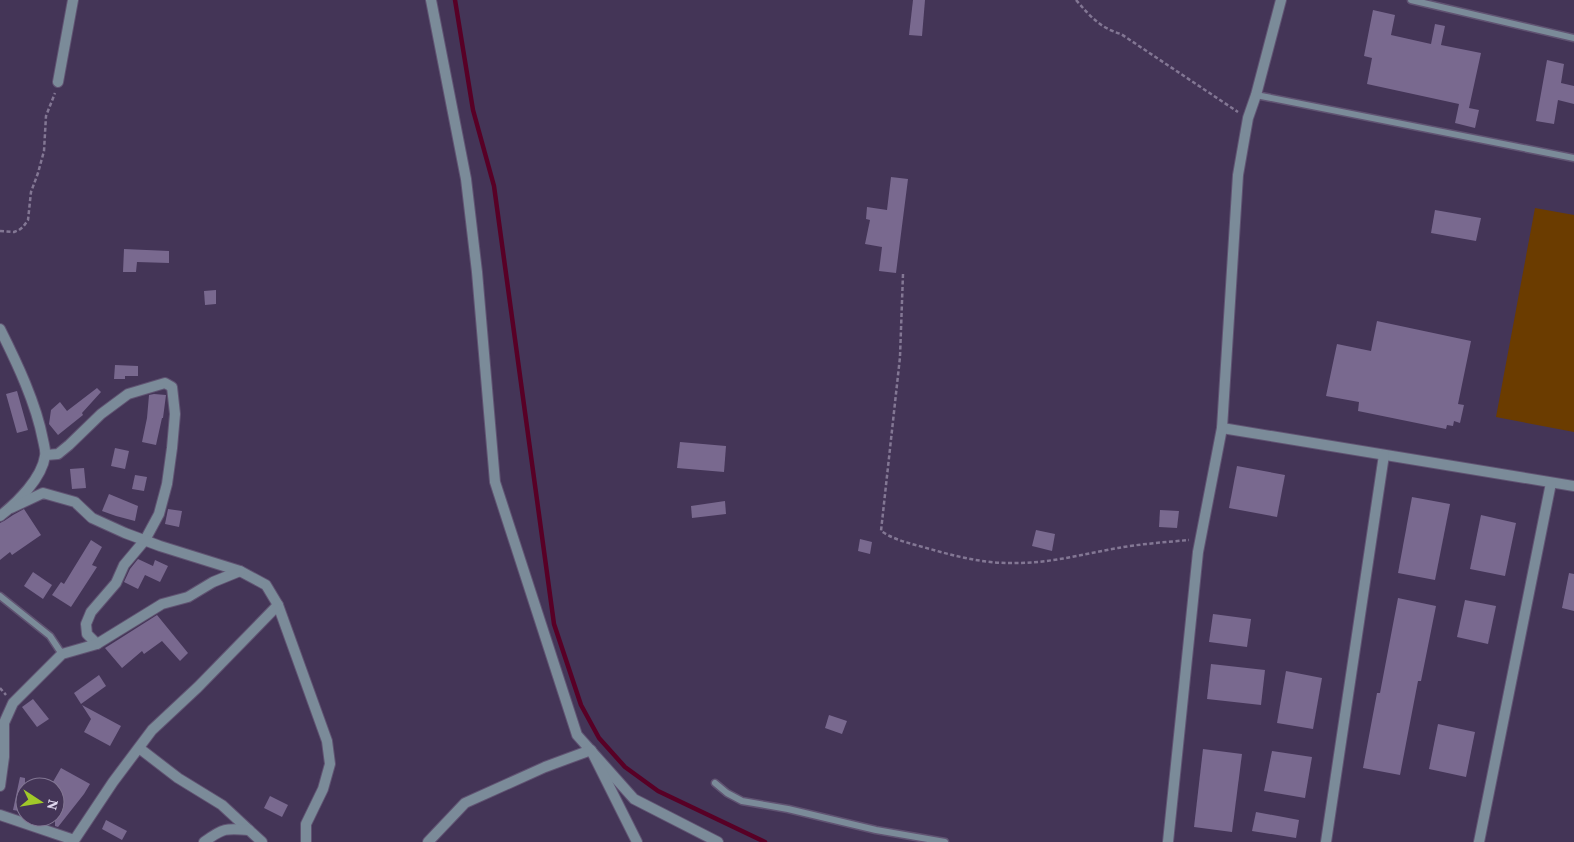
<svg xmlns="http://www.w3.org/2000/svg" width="1574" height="842" font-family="'Source Serif 4',serif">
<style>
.green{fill:#6b3c00}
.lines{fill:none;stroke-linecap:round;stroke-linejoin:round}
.stream{stroke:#580026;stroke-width:4.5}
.building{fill:#79698f}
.service-casing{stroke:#605372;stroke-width:9}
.minor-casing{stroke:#605372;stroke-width:12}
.path{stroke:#837794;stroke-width:2.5;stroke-dasharray:4 2.5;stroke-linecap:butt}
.service{stroke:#7b8b99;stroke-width:6}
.minor{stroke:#7b8b99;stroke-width:10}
</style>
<rect width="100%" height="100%" fill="#443557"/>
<path class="green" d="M1535,208L1574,215V432L1496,417Z"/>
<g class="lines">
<path class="stream" d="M455,0L473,110L494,186L554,624L581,705L599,738L625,767L658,791L765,842"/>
</g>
<g class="building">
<path d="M913,0H925L922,36L909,35Z"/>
<path d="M1373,10L1395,15L1391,35L1431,44L1435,24L1445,26L1441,45L1481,53L1469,108L1479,110L1475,128L1455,123L1459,104L1367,84L1372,58L1364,56Z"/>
<path d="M1547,60L1564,64L1561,83L1574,86V104L1558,100L1554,124L1536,121Z"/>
<path d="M891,177L908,179L896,273L879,271L882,247L865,244L870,220L866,219L867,207L887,210Z"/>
<path d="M1435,210L1481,218L1476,241L1431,233Z"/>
<path d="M124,249L169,251V263L137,262L136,272H123Z"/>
<path d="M216,290V304L205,305L204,291Z"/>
<path d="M1377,321L1471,341L1458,404L1464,405L1460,423L1454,421L1453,426L1447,425L1446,429L1358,411L1359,402L1326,396L1337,344L1371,351Z"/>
<path d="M115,365L138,366V376H125V379H114Z"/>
<path d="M97,388L101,392L82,413L83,415L58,435L49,424L51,410L60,402L67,411Z"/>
<path d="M17,391L28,430L17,433L6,394Z"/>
<path d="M154,394L166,395L163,418H162L156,445L142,442L147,418L149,395Z"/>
<path d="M680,442L726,446L724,472L677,468Z"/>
<path d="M115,448L129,451L125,469L111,466Z"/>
<path d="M1237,466L1285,475L1277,517L1229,508Z"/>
<path d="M84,468L86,488L72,489L70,469Z"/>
<path d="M135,475L147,477L144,491L132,489Z"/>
<path d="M109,494L138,506L135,521L116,516L102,511Z"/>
<path d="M1412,497L1450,504L1435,580L1398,573Z"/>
<path d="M725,501L726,514L692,518L691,506Z"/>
<path d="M24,509L41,535L12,555L10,552L0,560V523L4,521L13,515Z"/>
<path d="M168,509L182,511L179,527L165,524Z"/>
<path d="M1160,510L1179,511L1177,528L1159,527Z"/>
<path d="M1481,515L1516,523L1505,576L1470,569Z"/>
<path d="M1036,530L1055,534L1052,551L1032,546Z"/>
<path d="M860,539L872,542L870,554L858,551Z"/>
<path d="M91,540L102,547L92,565L97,567L71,607L52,595L61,582L64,584Z"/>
<path d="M138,559L153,566L155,560L168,566L160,582L145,575L138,589L124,582L130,569Z"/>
<path d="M33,572L52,585L43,599L24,586Z"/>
<path d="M1569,573L1574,574V611L1562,608Z"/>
<path d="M1398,598L1436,606L1421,681H1418L1400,775L1363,768L1377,693H1380Z"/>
<path d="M1465,600L1496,606L1488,644L1457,637Z"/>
<path d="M1213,614L1251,619L1247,647L1209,642Z"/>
<path d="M157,615L188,653L180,661L162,641L144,654L142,651L122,668L105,648Z"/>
<path d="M1211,664L1265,670L1261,705L1207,699Z"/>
<path d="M1286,671L1322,678L1313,729L1277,723Z"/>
<path d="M99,675L106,686L81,704L74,693Z"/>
<path d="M33,699L49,719L37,727L22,707Z"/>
<path d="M82,705L121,726L110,746L84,732L91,719Z"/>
<path d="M829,715L847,721L842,734L825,728Z"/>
<path d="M1438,724L1475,732L1466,777L1429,769Z"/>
<path d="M1203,749L1242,754L1232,832L1194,827Z"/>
<path d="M1272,751L1312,757L1305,798L1264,791Z"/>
<path d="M61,768L90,784L84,794L58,827L55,826V787H50Z"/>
<path d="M20,777L25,778V812L13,810Z"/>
<path d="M270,796L288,805L282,817L264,808Z"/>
<path d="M1256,812L1299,820L1296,838L1252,831Z"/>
<path d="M106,820L127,831L122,840L102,829Z"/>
</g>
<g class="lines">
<defs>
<g id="service">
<path d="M1411,0L1574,38"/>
<path d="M1256,95L1574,158"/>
<path d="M0,596L50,636L62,654"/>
<path d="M715,783L727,793L742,801L788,809L876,830L945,842"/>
</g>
<g id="minor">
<path d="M431,0L466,179L477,272L495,482L577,735L634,799L718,842"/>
<path d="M58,82L73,0"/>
<path d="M0,329C17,363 36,403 43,440C44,445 46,451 45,456C42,478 17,503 0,516"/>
<path d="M1222,428L1574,486"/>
<path d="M46,455L58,454L69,445L101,414L128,394L165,383L172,387L175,414L172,448L167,484L159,514L145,540L124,565L116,583L91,612L86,624L87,634L97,644"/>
<path d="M11,508L43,493L75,502L92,518L125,533L160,546L240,571L266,585L278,605L327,741L330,764L323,789L306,824V842"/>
<path d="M139,748L178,778L222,805L262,842"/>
<path d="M0,786L4,757V723L13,703L62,654L97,644L162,604L188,597L213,582L240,571"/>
<path d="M0,815L74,840"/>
<path d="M73,842L113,782L152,730L198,687L278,605"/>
<path d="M204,842C223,828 226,828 249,830"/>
<path d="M428,842L465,803L545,767L591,750L637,842"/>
<path d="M1168,842L1198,552L1222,428L1238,175L1248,118L1256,95L1281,0"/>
<path d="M1326,842L1384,455"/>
<path d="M1479,842L1551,483"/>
</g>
</defs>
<use href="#service" class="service-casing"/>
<use href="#minor" class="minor-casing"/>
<g class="path">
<path d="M1076,0C1090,16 1100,28 1121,34L1238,112"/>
<path d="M0,231L14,232L19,230L23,227L28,220L31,192L38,173L44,151L46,116L55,93"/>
<path d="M903,274L900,357L881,531C896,541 913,544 930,549C958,557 987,564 1016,563C1051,563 1084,554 1118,548C1139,544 1167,542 1189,540"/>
<path d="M0,688L6,695"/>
</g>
<use href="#service" class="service"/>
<use href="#minor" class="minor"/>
</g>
<g transform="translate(40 802) rotate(102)"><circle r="24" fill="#443557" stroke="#837794"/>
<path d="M0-4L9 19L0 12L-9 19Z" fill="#a1c929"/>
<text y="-8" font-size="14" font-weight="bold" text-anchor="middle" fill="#e1d9ef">N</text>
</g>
</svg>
